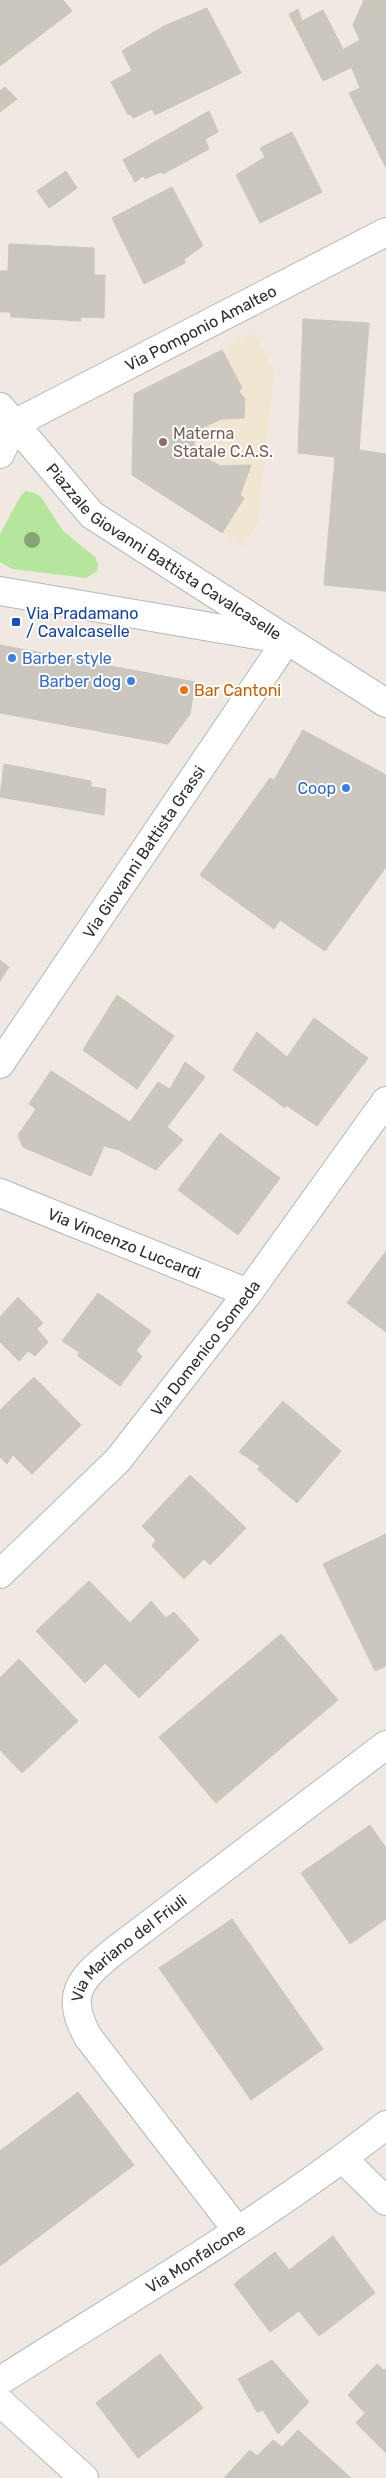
<svg xmlns="http://www.w3.org/2000/svg" width="386" height="2478" font-family="Rubik,sans-serif">
<style>
.education{fill:#f0e6d1}
.green{fill:#b6e59e}
.building{fill:#cbc7bf;stroke:#cbc5ba}
.lines{fill:none;stroke-linecap:round;stroke-linejoin:round}
.minor-casing{stroke:#b4b7c1;stroke-width:30}
.tertiary-casing{stroke:#b4b7c1;stroke-width:30}
.minor{stroke:#fff;stroke-width:28}
.tertiary{stroke:#fff;stroke-width:28}
.tree{fill:#84a574}
.education-dot{fill:#8d6e63;stroke:#fff;stroke-width:2}
.transit-dot{fill:#1a4fb4;stroke:#fff;stroke-width:2}
.shop-dot{fill:#3f7fe0;stroke:#fff;stroke-width:2}
.food-dot{fill:#e8710a;stroke:#fff;stroke-width:2}
.labels{text-anchor:middle;dominant-baseline:central;stroke-width:4;stroke-linejoin:round;paint-order:stroke}
.street-label{font-size:16px;fill:#2e2e2e;stroke:#fff}
.education-label{font-size:16px;fill:#785e54;stroke:#fff;text-anchor:start}
.transit-label{font-size:16px;fill:#164399;stroke:#fff;text-anchor:start}
.shop-label{font-size:16px;fill:#366cbe;stroke:#fff;text-anchor:end}
.food-label{font-size:16px;fill:#c56008;stroke:#fff;text-anchor:start}
</style>
<rect width="100%" height="100%" fill="#efe9e1"/>
<path class="education" d="M254,333L274,372L258,523L243,547L132,475L134,394Z"/>
<path class="green" d="M26,491L35,493L41,497L63,531L95,557L98,564L97,571L86,578L12,569L0,562V534L21,495Z"/>
<g class="building">
<path d="M0,0H63L72,11L0,66Z"/>
<path d="M364,0H386V7L367,18L373,33L360,40L353,25Z"/>
<path d="M386,7V168L349,93L360,88L344,49L373,33L367,18Z"/>
<path d="M207,8L241,73L155,115L152,109L133,118L130,113L128,115L111,82L132,71L122,51L164,26Z"/>
<path d="M298,9L302,21L323,10L352,67L323,81L289,14Z"/>
<path d="M5,87L17,99L0,112V91Z"/>
<path d="M209,111L218,132L205,139L209,149L163,174L161,172L145,179L143,176L135,182L123,160Z"/>
<path d="M292,132L322,192L260,223L236,175L265,157L260,148Z"/>
<path d="M66,171L77,188L49,208L37,191Z"/>
<path d="M172,187L203,246L184,259L185,263L144,284L112,218Z"/>
<path d="M9,244L94,248V275H105L104,318L80,317L81,321L11,317L10,312H0V271H8Z"/>
<path d="M303,319L369,323L359,450L386,454V591L324,585L335,457L298,453Z"/>
<path d="M222,350L242,388L239,391L245,399L244,418L221,419L194,432V453L221,466L251,465L240,495L244,498L222,533L132,475L134,394Z"/>
<path d="M0,645L195,682L190,714L168,744L0,713Z"/>
<path d="M303,730L386,775V867L325,951L280,920L274,929L200,875L270,778L274,780Z"/>
<path d="M4,764L91,781V787L106,789L104,815L0,797Z"/>
<path d="M0,960L9,967L0,981Z"/>
<path d="M117,995L174,1036L137,1089L83,1050Z"/>
<path d="M314,1018L368,1058L317,1126L286,1105L285,1108L233,1070L257,1032L287,1057Z"/>
<path d="M185,1062L205,1077L167,1127L183,1140L156,1170L119,1150L104,1146L91,1176L23,1147L18,1135L36,1109L29,1104L51,1071L130,1122L158,1082L170,1089Z"/>
<path d="M220,1133L280,1178L238,1235L178,1190Z"/>
<path d="M386,1251V1332L347,1303Z"/>
<path d="M98,1293L151,1331L136,1351L142,1356L120,1386L78,1356L79,1352L62,1341Z"/>
<path d="M18,1297L43,1323L37,1329L48,1342L35,1356L28,1351L19,1361L0,1342V1317Z"/>
<path d="M34,1377L81,1425L32,1474L13,1455L7,1464L0,1457V1410Z"/>
<path d="M283,1401L341,1451L297,1503L257,1469L260,1466L239,1452Z"/>
<path d="M190,1475L246,1528L210,1565L204,1559L184,1579L152,1546L156,1540L142,1526Z"/>
<path d="M386,1534V1666L375,1671L323,1564Z"/>
<path d="M89,1581L130,1623L151,1601L166,1618L174,1612L199,1640L139,1698L105,1663L85,1683L36,1631Z"/>
<path d="M281,1634L338,1700L216,1803L159,1737Z"/>
<path d="M19,1659L78,1721L22,1773L0,1750V1678Z"/>
<path d="M370,1825L386,1848V1919L350,1944L301,1873Z"/>
<path d="M232,1919L323,2049L251,2100L159,1968Z"/>
<path d="M78,2092L134,2165L0,2266V2151Z"/>
<path d="M333,2236L375,2293L319,2336L299,2311L270,2332L234,2284L275,2252L289,2270Z"/>
<path d="M160,2354L203,2408L138,2458L96,2403Z"/>
<path d="M272,2360L309,2402L278,2434L263,2410L257,2412L238,2379Z"/>
<path d="M377,2364L384,2370L386,2369V2453L356,2423L365,2413L348,2395Z"/>
<path d="M298,2430L351,2478H224L250,2450L257,2456L273,2440L282,2447Z"/>
</g>
<g class="lines">
<defs>
<g id="minor">
<path id="s1" d="M0,407L92,515L287,640L0,1064"/>
<path id="s2" d="M14,424L386,232"/>
<path d="M0,454L14,424"/>
<path id="s3" d="M0,1193L248,1293"/>
<path id="s4" d="M0,1574L118,1460L248,1293L386,1101"/>
<path d="M343,2159L386,2201"/>
<path id="s5" d="M237,2230L88,2037C65,1995 79,1980 113,1952L386,1745"/>
<path id="s6" d="M0,2381C130,2298 265,2220 386,2125"/>
<path d="M0,2402L84,2478"/>
</g>
<path id="tertiary" d="M0,591L287,640L386,703"/>
</defs>
<use href="#minor" class="minor-casing"/>
<use href="#tertiary" class="tertiary-casing"/>
<use href="#minor" class="minor"/>
<use href="#tertiary" class="tertiary"/>
</g>
<circle class="tree" cx="32" cy="540" r="8"/>
<circle class="education-dot" cx="163" cy="442" r="5"/>
<rect class="transit-dot" x="11" y="617" width="10" height="10" rx="2.5"/>
<g class="shop-dot">
<circle cx="12" cy="658" r="5"/>
<circle cx="131" cy="681" r="5"/>
<circle cx="346" cy="788" r="5"/>
</g>
<circle class="food-dot" cx="184" cy="690" r="5"/>
<g class="labels">
<g class="street-label">
<text stroke="none"><textPath href="#s2" startOffset="210">Via Pomponio Amalteo</textPath></text>
<text stroke="none"><textPath href="#s1" startOffset="221">Piazzale Giovanni Battista Cavalcaselle</textPath></text>
<text transform="translate(144 852) rotate(-56)">Via Giovanni Battista Grassi</text>
<text stroke="none"><textPath href="#s3" startOffset="134">Via Vincenzo Luccardi</textPath></text>
<text stroke="none"><textPath href="#s4" startOffset="306">Via Domenico Someda</textPath></text>
<text stroke="none"><textPath href="#s5" startOffset="358">Via Mariano del Friuli</textPath></text>
<text stroke="none"><textPath href="#s6" startOffset="231">Via Monfalcone</textPath></text>
</g>
<g class="education-label">
<text x="173" y="433">Materna<tspan x="173" dy="18">Statale C.A.S.</tspan></text>
</g>
<g class="transit-label">
<text x="26" y="613">Via Pradamano<tspan x="26" dy="18">/ Cavalcaselle</tspan></text>
</g>
<g class="shop-label">
<text x="22" y="658" text-anchor="start">Barber style</text>
<text x="121" y="681">Barber dog</text>
<text x="336" y="788">Coop</text>
</g>
<g class="food-label">
<text x="194" y="690">Bar Cantoni</text>
</g>
</g>
</svg>
